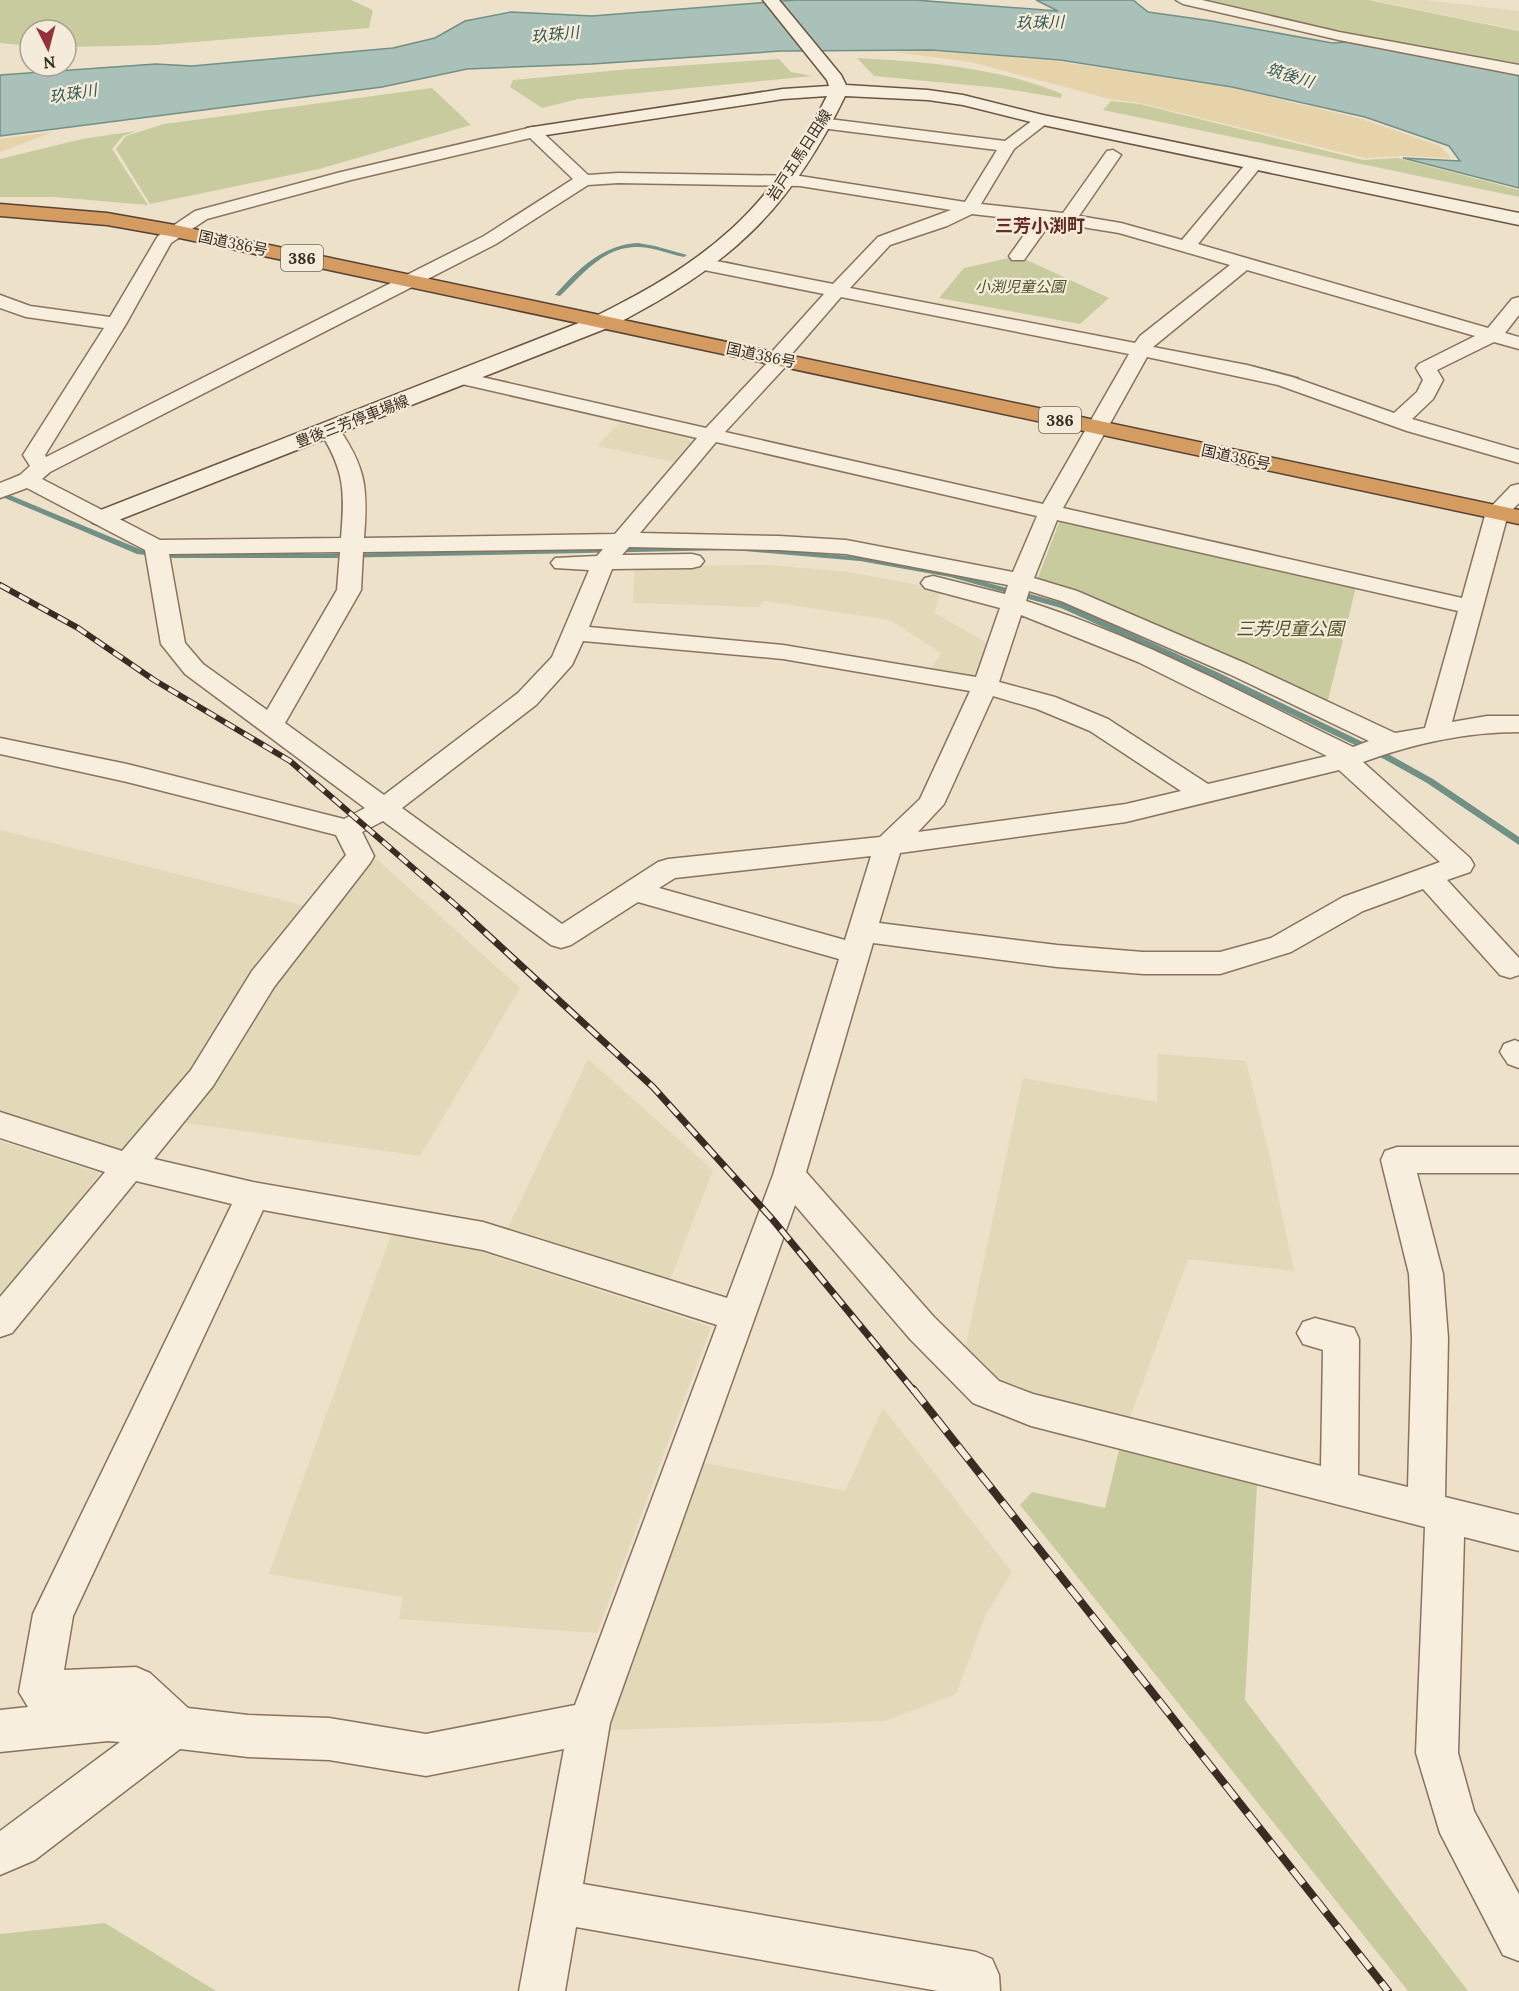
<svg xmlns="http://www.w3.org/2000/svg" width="1519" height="1991" font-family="Lora,'Noto Sans JP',serif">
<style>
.farmland{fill:#e2d9b8}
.green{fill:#c8cb9e}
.sand{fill:#e6d3aa}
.water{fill:#aac1b9;stroke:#719086;stroke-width:1.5}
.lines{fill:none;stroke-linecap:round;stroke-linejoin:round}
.stream{fill:#719086;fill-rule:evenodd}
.street-casing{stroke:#89735f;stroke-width:3}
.secondary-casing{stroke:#6b5442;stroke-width:3}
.highway-casing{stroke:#574233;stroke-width:3}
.street{fill:#f7eedd;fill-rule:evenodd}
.secondary{fill:#f7eedd;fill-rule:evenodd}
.highway{fill:#d59c62;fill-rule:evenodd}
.rail-far2-casing{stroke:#3a2c22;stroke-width:6}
.rail-far1-casing{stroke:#3a2c22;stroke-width:7}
.rail-casing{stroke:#3a2c22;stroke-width:8}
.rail-far2{stroke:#f4ebda;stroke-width:4;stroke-dasharray:11;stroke-linecap:butt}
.rail-far1{stroke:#f4ebda;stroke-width:4.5;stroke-dasharray:14;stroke-linecap:butt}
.rail{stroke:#f4ebda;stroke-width:6;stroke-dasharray:18;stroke-linecap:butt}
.labels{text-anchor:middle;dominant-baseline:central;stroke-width:4.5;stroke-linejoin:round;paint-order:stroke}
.far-street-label{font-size:15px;fill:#3a2c22;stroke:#f4ebda}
.far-park-label{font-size:15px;font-style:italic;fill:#4d552a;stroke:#f4ebda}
.far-water-label{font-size:16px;font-style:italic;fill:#325954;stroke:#f4ebda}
.shield{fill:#f4ebda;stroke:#726559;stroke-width:1.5}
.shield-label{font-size:16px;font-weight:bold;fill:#3a2c22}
.far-quarter-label{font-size:18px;font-weight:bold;fill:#642e24;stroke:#f4ebda}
.park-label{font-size:18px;font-style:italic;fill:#4d552a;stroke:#f4ebda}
</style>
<rect width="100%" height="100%" fill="#ede1ca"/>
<g class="farmland">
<path d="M1371,0H1424L1519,11V30Z"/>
<path d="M619,423L685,437L693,444L674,462L597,446Z"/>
<path d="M770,565L848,572L941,589L935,613L989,644L975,678L929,671L941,653L890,620L764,601L759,607L633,603L635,566Z"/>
<path d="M0,830L311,907L193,1073L125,1156L0,1114Z"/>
<path d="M371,854L520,988L420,1156L179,1122L278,977Z"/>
<path d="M1158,1054L1246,1061L1270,1158L1294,1271L1188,1259L1128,1423L1033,1403L964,1354L1023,1078L1157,1102Z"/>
<path d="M588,1059L713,1170L668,1285L505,1234Z"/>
<path d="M0,1141L100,1173L0,1306Z"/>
<path d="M391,1235L473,1249L711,1327L597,1633L399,1619L403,1597L269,1574Z"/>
<path d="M883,1408L1012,1572L985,1616L956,1694L885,1721L608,1730L700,1462L845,1491Z"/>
</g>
<g class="green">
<path d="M0,0H351L373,10L369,28L157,45L66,47V30H30V46L0,43Z"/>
<path d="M1196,0H1368L1519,31V66L1392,44Z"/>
<path d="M857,58C926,62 998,67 1062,94L1061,98L1000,88L874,76Z"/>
<path d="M779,59L791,72L812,76L578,99L542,108L510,87L513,80L631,69Z"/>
<path d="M432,88L471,125L319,169L150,204L116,149L126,136L164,124Z"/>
<path d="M1111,101L1140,104L1363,160L1398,158L1519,190V197L1103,110Z"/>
<path d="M136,131L123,136L112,149L148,205L54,197H0V159L82,139Z"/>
<path d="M1018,256L1109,298L1080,324L939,298L964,268Z"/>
<path d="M1060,520L1356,587L1327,704L1037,580Z"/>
<path d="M1119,1450L1257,1485L1245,1700L1468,1991H1408L1020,1505L1032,1492L1105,1508Z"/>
<path d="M105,1923L216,1991H0V1934Z"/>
</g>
<g class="sand">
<path d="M936,51L1055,61L1233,88L1362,119L1440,146L1451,158L1402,156L1365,158L1140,103L1110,99L971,62L893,52Z"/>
<path d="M53,132L0,152V139Z"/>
</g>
<path class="water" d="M795,0H915L1058,11L1036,0H1133L1148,12L1212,21L1332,43L1347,42L1519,73V188L1403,158L1460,161L1449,146L1365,117L1232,87L1060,60L932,50L781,51L592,64L467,69L382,87L0,136V75L156,64L192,66L393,48L435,38L465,21L511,12L592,16Z"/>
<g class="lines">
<g class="stream">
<path d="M638,243L655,246L687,255L684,257C669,254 653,247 638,247C604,246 582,275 560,296L555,295C578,269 602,245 638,243Z"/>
<path d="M726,261L751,267L752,268L749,270L724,264V262Z"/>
<path d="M1253,365L1299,377L1300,379L1296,381L1251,368V366Z"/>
<path d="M0,491L142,550L174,554H332L733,546L860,557L951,573L1067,604L1217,672L1390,755L1433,779L1519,837V845L1427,783L1384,759L1211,676L1061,608L950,577L860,561L733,550L332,558H174L137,554L0,496Z"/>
</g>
<defs>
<g id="street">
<path d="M1176,0H1202L1339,32L1519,65V75L1339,40L1183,4Z"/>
<path d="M1043,115L1051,120L1014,149L981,204L1063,213L1107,151L1113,150L1121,155L1079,216L1121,223L1182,240L1249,160L1255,159L1263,164L1198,244L1488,328L1512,299L1519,297V315L1505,333L1519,337V349L1494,342L1437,370L1443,380L1433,399L1412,419L1519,450V463L1407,431L1278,385L1147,357L1063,508L1462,598L1486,512L1511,486L1519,484V503L1508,514L1452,722L1487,716H1519V732C1466,732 1412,744 1363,762L1470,858L1474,865L1470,872L1447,880L1519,958V975L1510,978L1500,975L1423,889L1363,911L1291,952L1220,974H1143L1057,967L873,943L806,1172L934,1317L999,1381L1033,1394L1321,1466L1323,1350L1303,1344L1297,1333L1303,1322L1315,1318L1354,1328L1359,1339L1358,1475L1408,1487L1412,1338L1409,1274L1381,1160L1385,1151L1397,1147H1519V1173H1417L1443,1274L1448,1338L1445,1497L1519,1515V1551L1464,1537L1458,1753L1474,1811L1519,1894V1961L1503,1955L1440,1833L1416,1753L1425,1527L1031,1426L973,1403L910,1339L795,1205L610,1723L583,1884L976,1952L992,1959L999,1975L1000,1991H938L576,1927L565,1991H519L564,1749L426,1776L329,1760L248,1757L180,1749L35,1860L0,1875V1831L120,1742L108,1741L0,1752V1710L28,1707L19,1692L33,1614L232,1204L136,1181L12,1333L0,1337V1297L105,1172L0,1138V1112L122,1151L191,1070L252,971L346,855L336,835L127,782L0,754V738L127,764L344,819L365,808L185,674L161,644L145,550L27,488L0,498V483L20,475L30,466L23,455L104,328L26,317L0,308V295L30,306L110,317L158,236L195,211L341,172L533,127L539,129L588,175L618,173L800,176L965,202L997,150L821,128L813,123L821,118L1005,141L1037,117ZM530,138L573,179L484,236L46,457L45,455L126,324L171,243L207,219L351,180ZM618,183L800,186L951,210L878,237L833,284L701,258L694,260L692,264L694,268L824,294L769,355L766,359L768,362L706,428L460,372L453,374L450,378L453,382L697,438L615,534L364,538C368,488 366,467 337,426L330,424L323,426L319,430C345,471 345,491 341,538L160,540L42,479L50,472L496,244L588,185ZM972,214L1034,221L1009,256L1012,260H1024L1051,222L1119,233L1230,265L1140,336L1135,343L850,288L890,245L947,226ZM1247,270L1475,336L1419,364L1416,368L1423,380L1417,392L1394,413L1292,377L1247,365L1153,347ZM841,297L1129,354L1043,504L725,432L788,364L791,360L789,357ZM716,442L1037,516L1013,572L846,540L779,536L640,533ZM1057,520L1458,611L1425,728L1395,733L1247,664L1077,591L1034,578ZM629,547L779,550L846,554L1008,585L1005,594L933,576L925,578L921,583L925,588L1000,608L976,677L783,645L589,627L612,569L692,568L700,566L704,561L700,556L692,554L622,555ZM603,549L597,556L555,558L551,563L555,568L589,570L552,657L518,693L384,795L285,723L361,590L363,552ZM340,552L337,590L267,710L203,664L185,643L169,554ZM1029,591L1061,601L1229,674L1369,741L1353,747C1246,695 1140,637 1026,601ZM1021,615L1138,662L1327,756L1208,784L1108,719L1055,697L999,682ZM583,641L783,659L970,691L920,799L880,837L668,859L658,862L562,924L402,808L536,705L572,665ZM993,696L1037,709L1090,731L1181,791L1126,804L918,832L944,804ZM1339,770L1440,862L1343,897L1271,938L1220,952H1143L1057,945L879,923L900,853L1126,822ZM383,821L551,945L561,948L571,945L638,902L839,959L773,1175L727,1298L483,1222L253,1182L154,1159L213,1086L274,987L370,863L374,856L362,832ZM871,856L845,940L659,888L675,878ZM263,1210L483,1250L717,1325L575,1705L426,1734L329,1718L248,1715L188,1708L150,1673L136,1667L64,1670L73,1616Z"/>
<path d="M1515,1040L1519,1042V1068L1508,1064L1500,1052L1504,1044Z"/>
</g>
<path id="secondary" d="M763,0H779L841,75L846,85L928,90L963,95L1043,115L1519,213V225L1043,125L963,105L928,100L845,96C788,214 726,268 610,327L111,523L102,525L93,523L90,518L93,513L594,317C708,261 770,211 827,96L783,99L533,137L527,136L524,132L527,128L533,127L783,89L829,86L827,80Z"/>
<path id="highway" d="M0,204L107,213L175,225L1519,510V524L175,237L107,225L0,216Z"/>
</defs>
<use href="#street" class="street-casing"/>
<use href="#secondary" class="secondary-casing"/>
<use href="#highway" class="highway-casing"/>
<use href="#street" class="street"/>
<use href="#secondary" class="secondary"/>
<use href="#highway" class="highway"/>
<defs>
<path id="rail-far2" d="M0,585L78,628L154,680L290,761L466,914"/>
<path id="rail-far1" d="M464,913L653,1087L773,1220L914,1391"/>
<path id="rail" d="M913,1389L1388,1991"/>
</defs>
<use href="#rail-far2" class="rail-far2-casing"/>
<use href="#rail-far1" class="rail-far1-casing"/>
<use href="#rail" class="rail-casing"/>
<use href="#rail-far2" class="rail-far2"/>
<use href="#rail-far1" class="rail-far1"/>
<use href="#rail" class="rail"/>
</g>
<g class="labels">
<g class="far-street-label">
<text transform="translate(799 155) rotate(-57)">岩戸五馬日田線</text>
<text transform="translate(233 243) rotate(12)">国道386号</text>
<text transform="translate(761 355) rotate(12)">国道386号</text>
<text transform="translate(352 421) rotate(-21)">豊後三芳停車場線</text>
<text transform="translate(1236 457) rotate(12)">国道386号</text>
</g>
<g class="far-park-label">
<text x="1020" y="286">小渕児童公園</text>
</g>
<g class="far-water-label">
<text transform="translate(1040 22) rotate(-1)">玖珠川</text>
<text transform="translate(555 34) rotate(-6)">玖珠川</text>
<text transform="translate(1290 75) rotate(17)">筑後川</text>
<text transform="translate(73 93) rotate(-9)">玖珠川</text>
</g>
<g class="shield">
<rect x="281" y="245" width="42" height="26" rx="4.5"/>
<rect x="1039" y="407" width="42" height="26" rx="4.5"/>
</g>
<g class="shield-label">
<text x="302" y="258">386</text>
<text x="1060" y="420">386</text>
</g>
<g class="far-quarter-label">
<text x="1040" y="225">三芳小渕町</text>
</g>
<g class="park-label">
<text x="1290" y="628">三芳児童公園</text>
</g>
</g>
<g transform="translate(48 48) rotate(174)"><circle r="28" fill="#f4ebda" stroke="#aa9f90" stroke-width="1.5"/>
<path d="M0-4.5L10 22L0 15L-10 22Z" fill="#943339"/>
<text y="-9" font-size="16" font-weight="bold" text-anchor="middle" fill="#3a2c22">N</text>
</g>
</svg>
